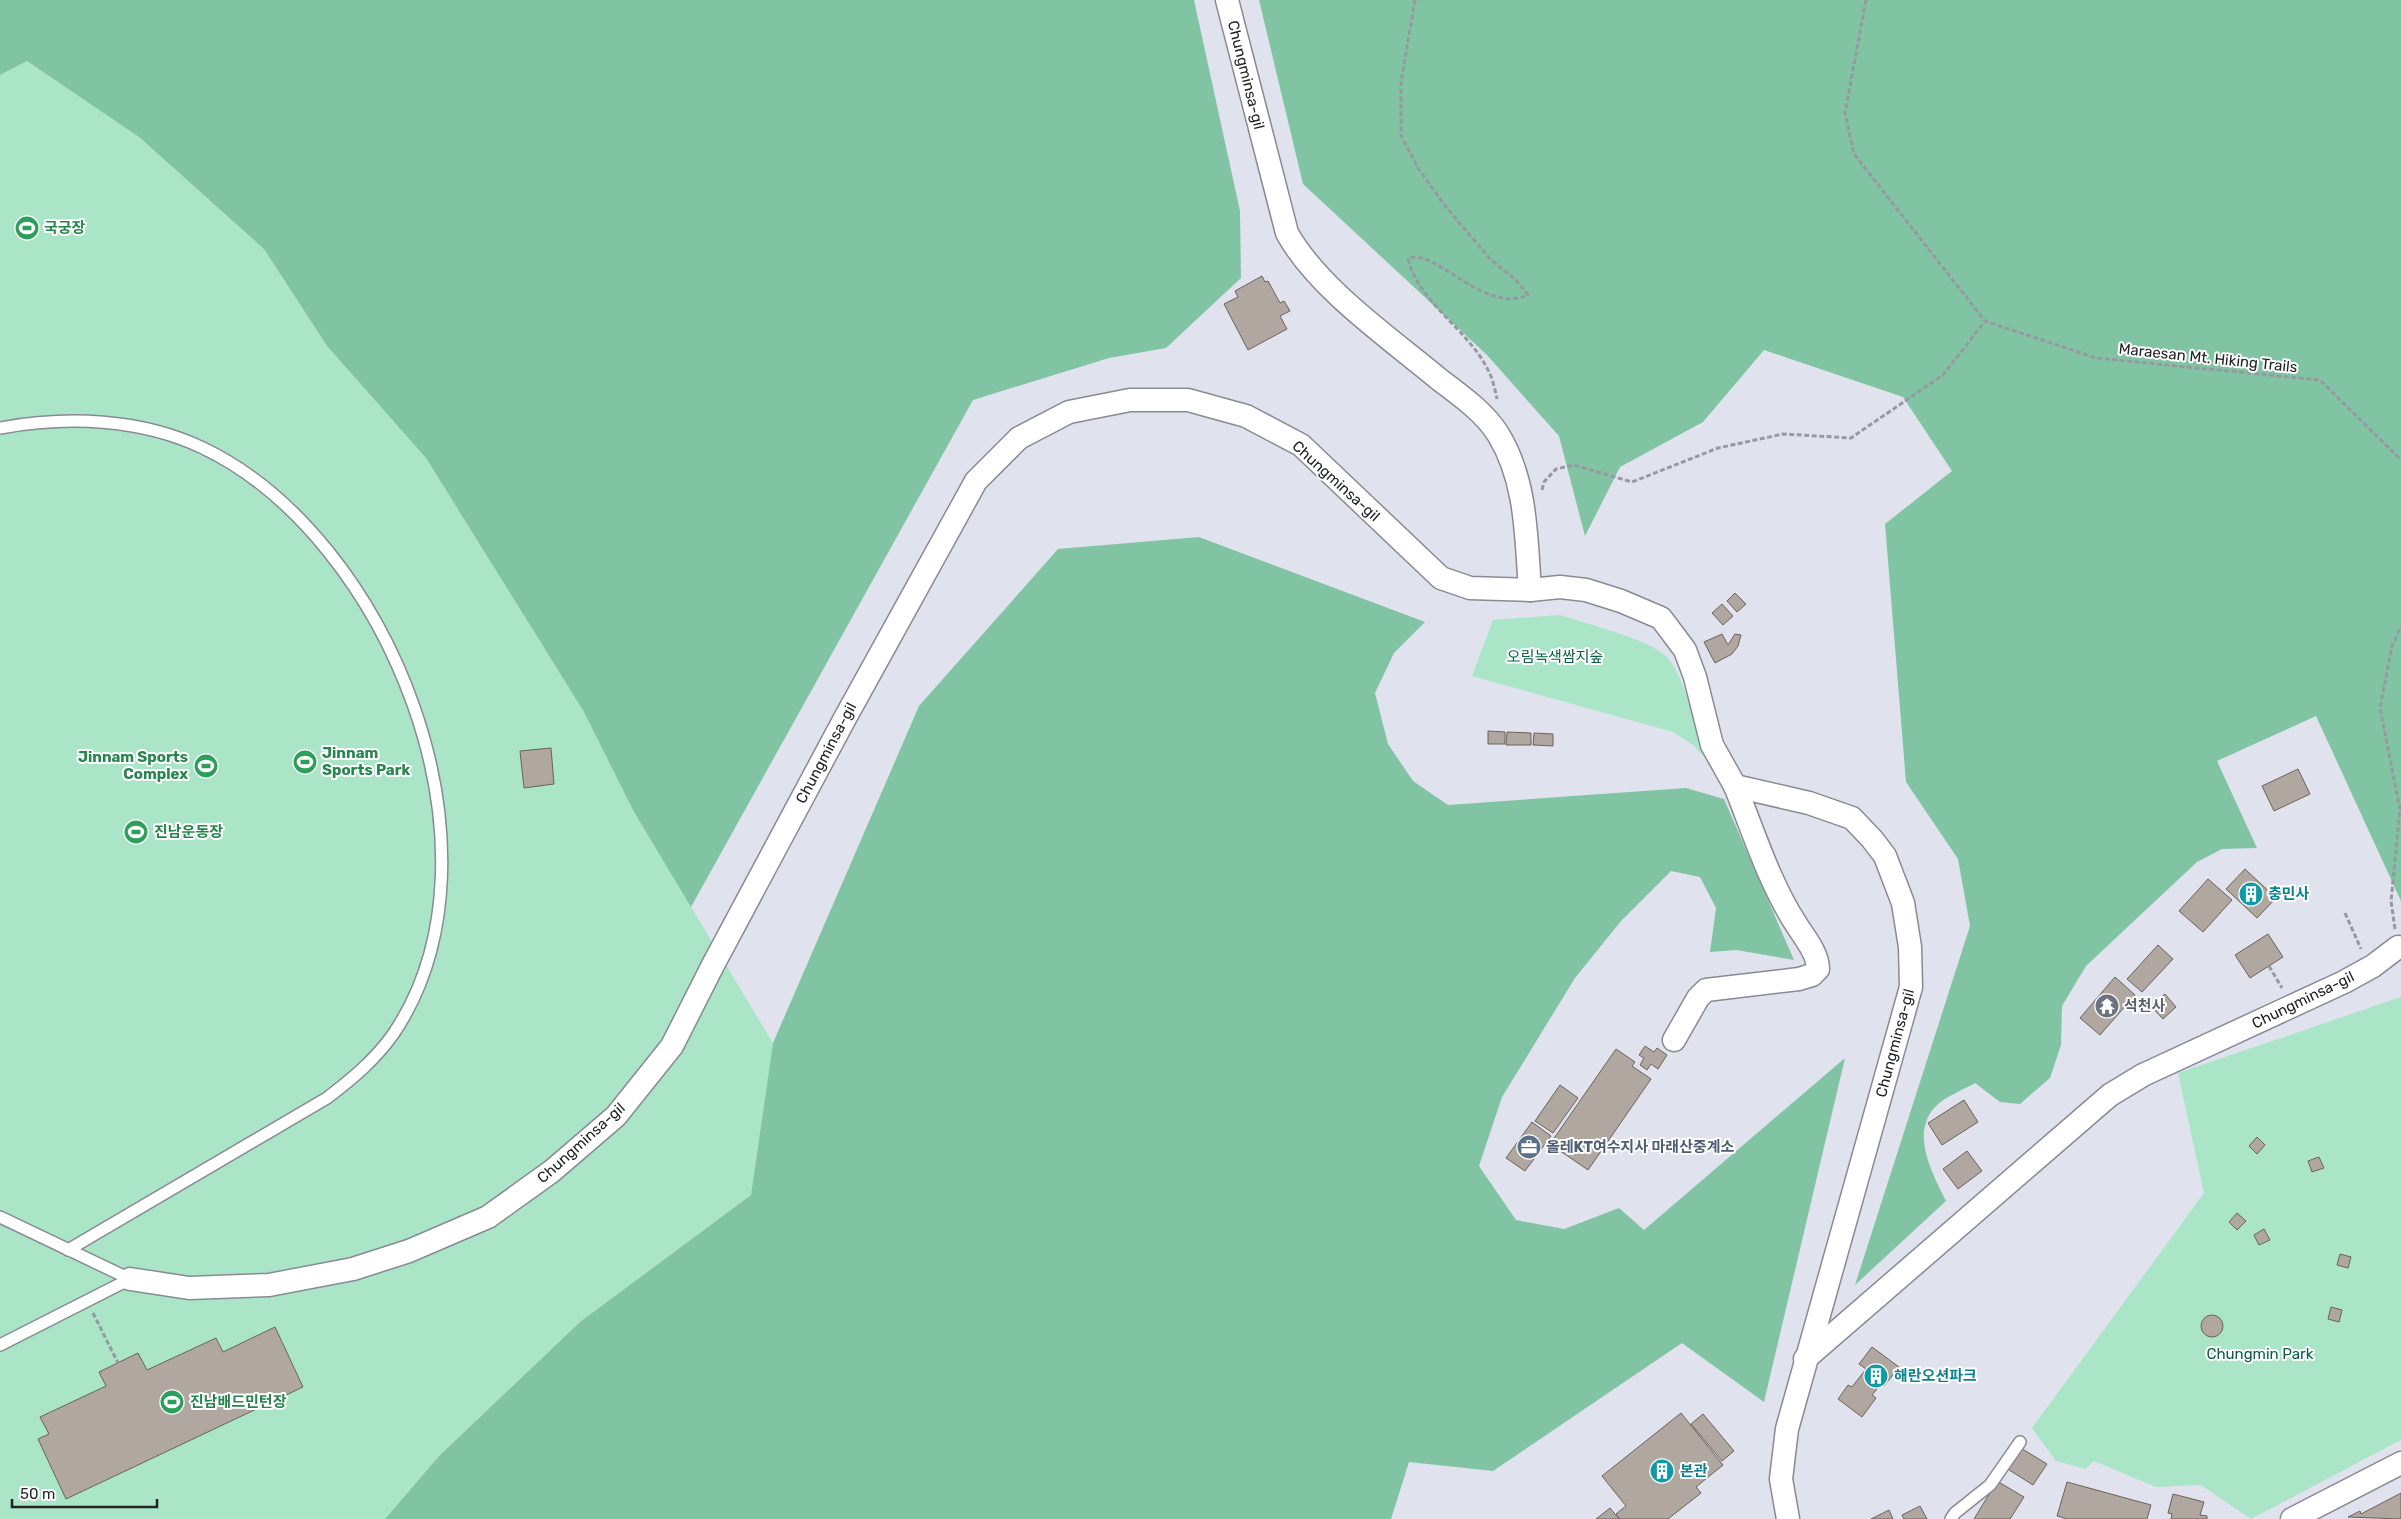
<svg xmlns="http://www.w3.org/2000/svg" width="2401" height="1519" font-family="Rubik,'Noto Sans KR',sans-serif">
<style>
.green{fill:#a9e5c6}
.forest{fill:#80c4a3}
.building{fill:#b0a8a0;stroke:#6a625b}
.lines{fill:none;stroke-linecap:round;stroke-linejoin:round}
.lane-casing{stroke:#888a94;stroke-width:14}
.street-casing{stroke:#888a94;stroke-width:25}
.path{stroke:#9799a2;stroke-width:3;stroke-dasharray:5 2.5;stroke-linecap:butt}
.lane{stroke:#fff;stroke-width:11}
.street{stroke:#fff;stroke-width:22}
.labels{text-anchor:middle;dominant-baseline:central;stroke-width:4;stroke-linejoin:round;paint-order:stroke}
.street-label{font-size:15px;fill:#222327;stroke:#fff}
.leisure-label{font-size:15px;font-weight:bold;fill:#27864d;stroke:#fff;text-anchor:start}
.park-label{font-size:15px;fill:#096141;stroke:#fff}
.culture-label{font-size:15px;font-weight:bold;fill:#0d838f;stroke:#fff;text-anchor:start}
.worship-label{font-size:15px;font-weight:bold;fill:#5b616d;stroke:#fff;text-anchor:start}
.service-label{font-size:15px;font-weight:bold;fill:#4e5e75;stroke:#fff;text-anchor:start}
</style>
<rect width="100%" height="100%" fill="#e0e3ee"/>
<g class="green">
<path d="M27,61L139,137L264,249L327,346L426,458L584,712L634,812L773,1043L751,1195L580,1322L439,1456L385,1519H0V75Z"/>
<path d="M1560,615C1584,623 1652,640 1667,657C1685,677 1697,731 1705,758L1693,745L1673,732L1472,676L1493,620Z"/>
<path d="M2401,997V1440L2251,1519L2201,1485L2156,1487L2094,1461L2085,1469L2056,1461L2032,1428L2204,1193L2178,1073Z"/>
</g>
<g class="forest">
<path d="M0,0H1194L1240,211L1241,278L1166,348L1109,358L973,400L691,907L634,812L584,712L426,458L327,346L264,249L139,137L27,61L0,75Z"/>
<path d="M1259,0H2401V901L2316,716L2217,761L2257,848L2222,849L2197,862L2086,966L2062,1006L2061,1045L2050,1078L2020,1104L2000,1102L1975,1083C1963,1090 1944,1097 1935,1107C1910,1134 1933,1174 1946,1201L1855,1285L1970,926L1958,859L1906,782L1885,524L1952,471L1903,397L1764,350L1703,422L1620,467L1585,536L1559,436L1487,355L1303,184Z"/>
<path d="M1199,537L1425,622L1394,653L1375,693L1388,744L1413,781L1448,805L1686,788L1724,799L1794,960L1736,950L1710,952L1716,908L1700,877L1671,871L1621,921L1575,978L1502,1097L1479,1166L1516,1220L1564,1229L1619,1208L1644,1230L1845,1058L1764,1402L1682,1343L1493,1471L1409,1462L1391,1519H385L439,1456L580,1322L751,1195L773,1043L919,706L1058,549Z"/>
</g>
<g class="building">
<path d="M1262,276L1265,282L1268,281L1280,303L1284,301L1290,311L1280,316L1287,329L1248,350L1224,304L1238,297L1235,291Z"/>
<path d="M1735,593L1746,604L1737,612L1727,601Z"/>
<path d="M1722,604L1733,616L1723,625L1712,613Z"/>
<path d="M1722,634L1728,645L1735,634L1741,635L1738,646L1732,654L1715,663L1704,642Z"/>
<path d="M1488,731L1505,732V744H1488Z"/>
<path d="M1507,732L1531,733V745H1506Z"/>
<path d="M1534,733L1553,734V746L1533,745Z"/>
<path d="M551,748L554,784L524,788L520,751Z"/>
<path d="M2298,769L2310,794L2274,811L2262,786Z"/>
<path d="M2245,869L2276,898L2257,918L2226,889Z"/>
<path d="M2208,879L2232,900L2203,932L2179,911Z"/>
<path d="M2268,934L2283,957L2250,978L2235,955Z"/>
<path d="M2158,945L2173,959L2142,992L2127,979Z"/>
<path d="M2115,977L2135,995L2100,1035L2080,1018Z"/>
<path d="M2165,994L2176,1007L2163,1019L2151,1006Z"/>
<path d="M1645,1046L1654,1052L1657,1048L1667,1055L1658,1069L1651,1064L1647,1070L1640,1065L1644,1058L1639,1055Z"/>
<path d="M1616,1049L1635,1062L1632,1066L1651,1079L1588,1170L1550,1144Z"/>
<path d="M1560,1085L1578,1098L1553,1133L1535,1121Z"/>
<path d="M1964,1100L1978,1122L1942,1145L1928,1123Z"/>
<path d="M1532,1122L1551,1136L1525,1171L1506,1158Z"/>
<path d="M2257,1137L2265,1145L2257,1154L2249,1146Z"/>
<path d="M1967,1151L1982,1171L1958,1189L1943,1169Z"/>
<path d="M2319,1157L2324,1168L2312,1172L2308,1161Z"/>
<path d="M2237,1213L2246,1221L2237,1230L2229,1222Z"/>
<path d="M2264,1229L2270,1240L2259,1245L2254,1235Z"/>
<path d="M2340,1254L2351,1257L2348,1268L2337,1265Z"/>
<path d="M2331,1307L2342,1310L2339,1322L2328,1319Z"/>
<circle cx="2212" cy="1326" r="11"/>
<path d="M275,1327L303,1387L66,1499L38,1439L49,1434L40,1417L106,1386L99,1372L138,1353L147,1370L216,1338L223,1352Z"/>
<path d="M1872,1347L1899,1367L1884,1386L1881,1384L1872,1395L1876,1398L1862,1417L1838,1399L1848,1385L1852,1387L1866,1369L1859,1364Z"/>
<path d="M1681,1413L1723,1465L1696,1487L1701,1493L1668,1519H1620L1616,1514L1626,1506L1602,1476Z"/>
<path d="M1703,1414L1734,1451L1722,1461L1691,1424Z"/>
<path d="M2019,1447L2047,1464L2033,1485L2006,1468Z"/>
<path d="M1997,1481L2024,1497L2010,1519H1974Z"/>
<path d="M2067,1482L2151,1505L2147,1519H2067L2057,1516Z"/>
<path d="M2401,1493V1519L2348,1517L2360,1511L2361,1514Z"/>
<path d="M2173,1494L2204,1502L2200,1515L2207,1516V1519H2171L2172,1514L2168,1513Z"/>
<path d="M1920,1506L1927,1519H1904L1902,1515Z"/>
<path d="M1610,1508L1619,1519H1596Z"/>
<path d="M1889,1510L1893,1519H1871Z"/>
</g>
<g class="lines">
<defs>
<g id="lane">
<path d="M0,428C67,416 140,418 203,448C389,537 515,852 394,1033C376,1059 352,1079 327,1098L68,1250"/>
<path d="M0,1217L130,1279"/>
<path d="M0,1345L130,1279"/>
<path d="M1951,1519L1955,1513L1990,1485L2020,1442"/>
</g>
<g id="street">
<path d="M1227,0L1287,233C1318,289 1391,339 1440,380C1461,396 1484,412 1498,434C1527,481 1526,537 1530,590"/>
<path d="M1674,1040L1698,998L1706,990L1799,979L1812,975L1818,969C1818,953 1804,937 1796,924C1769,882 1754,833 1735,786"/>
<path d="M130,1279L189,1288L269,1285L353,1269L409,1251L488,1217L552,1171L616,1116L672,1046L713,965L844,720L976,481L1019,438L1069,412L1130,400H1188L1246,416L1301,445L1441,578L1470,588L1530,590L1560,587L1586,590L1621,601L1661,618L1685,650L1695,677L1712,745L1735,786L1809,803L1852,818L1872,839L1885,856L1903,903L1910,947L1911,987L1787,1429L1781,1479L1788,1519"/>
<path d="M1805,1359L2110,1095L2143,1075L2344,982L2373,966L2398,947"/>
<path d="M2292,1519L2401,1463"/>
</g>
</defs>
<use href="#lane" class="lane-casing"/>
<use href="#street" class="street-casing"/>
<g class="path">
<path d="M1415,0L1401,82V135L1418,168L1446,207L1491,260L1515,279L1528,295C1483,315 1435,246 1408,259C1419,303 1468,329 1488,370C1493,379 1495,390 1497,399"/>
<path d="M1866,0L1845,113L1854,154L1985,321L2096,358L2320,380L2401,460"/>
<path d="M1542,490L1544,482L1556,469L1574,465L1632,482L1718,448L1783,434L1851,438L1943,375L1985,321"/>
<path d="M2345,913L2361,949"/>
<path d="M2395,929L2391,901L2400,809L2380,708L2392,646L2401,626"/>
<path d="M2269,966L2282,988"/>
<path d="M93,1313L118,1363"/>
</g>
<use href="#lane" class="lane"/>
<use href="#street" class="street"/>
</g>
<defs>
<symbol id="stadium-disc" viewBox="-11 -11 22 22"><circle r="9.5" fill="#2e9e5b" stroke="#fff"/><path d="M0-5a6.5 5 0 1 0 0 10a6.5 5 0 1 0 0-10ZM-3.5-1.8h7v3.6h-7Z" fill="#fff"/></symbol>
<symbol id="building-disc" viewBox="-11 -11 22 22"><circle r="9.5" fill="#0f9aa8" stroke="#fff"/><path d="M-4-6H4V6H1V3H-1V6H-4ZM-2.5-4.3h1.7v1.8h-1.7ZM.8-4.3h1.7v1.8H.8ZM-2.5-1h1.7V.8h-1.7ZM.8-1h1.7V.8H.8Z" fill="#fff"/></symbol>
<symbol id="temple-disc" viewBox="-11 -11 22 22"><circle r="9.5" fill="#6b7280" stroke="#fff"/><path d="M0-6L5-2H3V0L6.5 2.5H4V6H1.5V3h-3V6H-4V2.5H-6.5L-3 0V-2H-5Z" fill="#fff"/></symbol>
<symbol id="office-disc" viewBox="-11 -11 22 22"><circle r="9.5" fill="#5c6f8a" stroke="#fff"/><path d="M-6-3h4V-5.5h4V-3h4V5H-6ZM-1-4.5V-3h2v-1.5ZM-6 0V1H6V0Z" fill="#fff"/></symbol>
</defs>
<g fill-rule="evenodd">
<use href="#stadium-disc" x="13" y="214" width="28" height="28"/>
<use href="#stadium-disc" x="291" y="748" width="28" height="28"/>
<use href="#stadium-disc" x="192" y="752" width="28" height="28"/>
<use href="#stadium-disc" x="122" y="818" width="28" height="28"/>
<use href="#building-disc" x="2237" y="880" width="28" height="28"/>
<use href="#temple-disc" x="2093" y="992" width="28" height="28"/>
<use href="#office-disc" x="1515" y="1133" width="28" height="28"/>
<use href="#building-disc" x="1862" y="1362" width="28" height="28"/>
<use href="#stadium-disc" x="158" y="1388" width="28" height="28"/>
<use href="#building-disc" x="1648" y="1457" width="28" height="28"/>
</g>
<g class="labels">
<g class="street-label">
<text transform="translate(1246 75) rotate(76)">Chungminsa-gil</text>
<text transform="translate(2208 358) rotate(6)">Maraesan Mt. Hiking Trails</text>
<text transform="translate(1336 481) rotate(42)">Chungminsa-gil</text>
<text transform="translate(826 753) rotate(-62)">Chungminsa-gil</text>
<text transform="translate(2303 1000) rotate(-26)">Chungminsa-gil</text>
<text transform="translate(1895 1043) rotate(-75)">Chungminsa-gil</text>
<text transform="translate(581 1143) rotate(-42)">Chungminsa-gil</text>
</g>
<g class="leisure-label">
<text x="44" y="228">국궁장</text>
<text x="322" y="753">Jinnam<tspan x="322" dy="17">Sports Park</tspan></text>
<text x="188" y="757" text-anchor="end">Jinnam Sports<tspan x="188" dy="17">Complex</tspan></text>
<text x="154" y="832">진남운동장</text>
<text x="190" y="1402">진남배드민턴장</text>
</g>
<g class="park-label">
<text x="1555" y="657">오림녹색쌈지숲</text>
<text x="2260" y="1354">Chungmin Park</text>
</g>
<g class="culture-label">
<text x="2268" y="894">충민사</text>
<text x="1894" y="1376">해란오션파크</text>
<text x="1680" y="1471">본관</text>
</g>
<g class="worship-label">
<text x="2124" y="1006">석천사</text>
</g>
<g class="service-label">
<text x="1546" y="1147">올레KT여수지사 마래산중계소</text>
</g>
</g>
<path d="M12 1499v8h145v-8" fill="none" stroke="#222327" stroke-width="2.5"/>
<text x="20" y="1499" font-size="15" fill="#222327" stroke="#ffffff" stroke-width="4" paint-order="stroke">50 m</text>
</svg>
